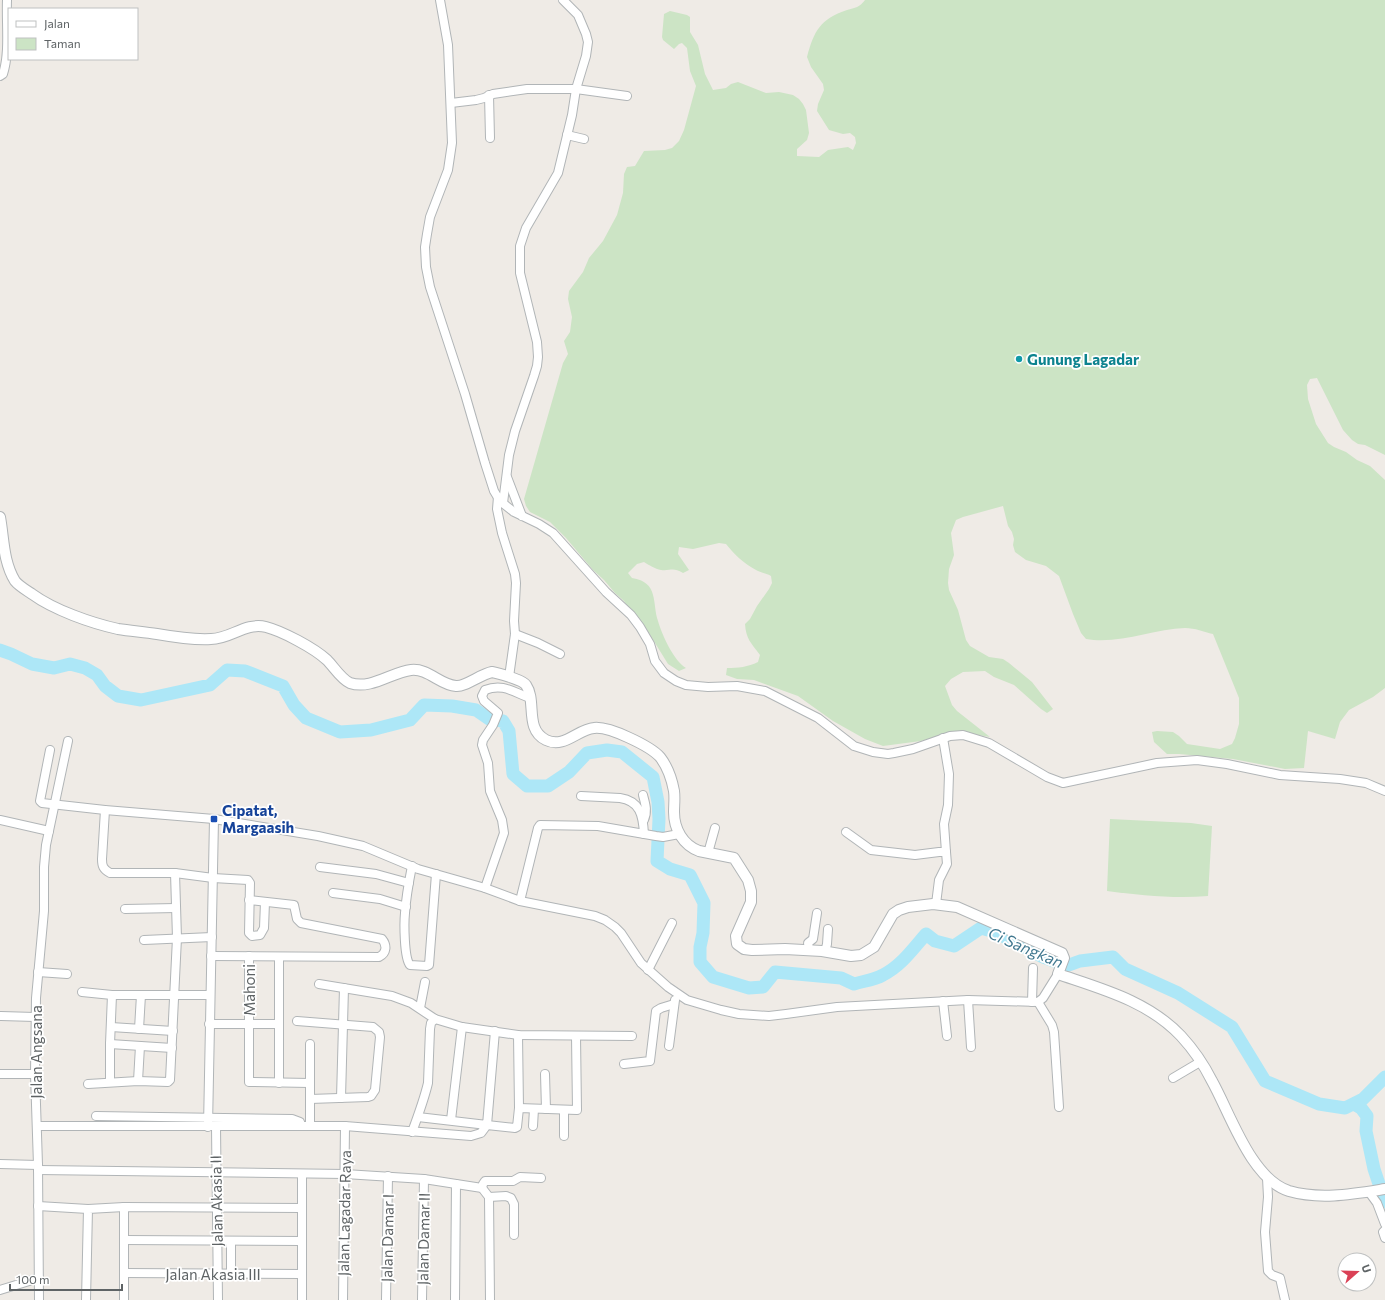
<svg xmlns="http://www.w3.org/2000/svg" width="1385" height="1300" font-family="Commissioner,sans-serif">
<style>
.green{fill:#cce4c5}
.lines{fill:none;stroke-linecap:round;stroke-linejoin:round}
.river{stroke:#ade7f7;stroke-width:13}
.minor-casing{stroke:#b1b5b7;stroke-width:10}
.tertiary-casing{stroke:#b1b5b7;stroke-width:12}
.minor{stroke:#fff;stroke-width:8}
.tertiary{stroke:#fff;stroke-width:10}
.culture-dot{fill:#0f9aa8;stroke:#fff;stroke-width:1.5}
.transit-dot{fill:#1a4fb4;stroke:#fff;stroke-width:1.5}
.labels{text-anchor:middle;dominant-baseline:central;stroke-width:3.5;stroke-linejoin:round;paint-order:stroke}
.culture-label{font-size:15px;font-weight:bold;fill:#0d838f;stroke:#fff;text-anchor:start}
.transit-label{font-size:15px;font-weight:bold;fill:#164399;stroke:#fff;text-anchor:start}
.street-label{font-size:15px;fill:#5e6365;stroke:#fff}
.water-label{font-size:16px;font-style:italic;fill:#41788f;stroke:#fff}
</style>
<rect width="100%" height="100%" fill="#efebe6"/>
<g class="green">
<path d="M865,0H1385V455L1365,445L1358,444L1352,440L1343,430L1317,378L1310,379L1307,385L1308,399L1316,424L1328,443L1334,447L1346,452L1357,460L1370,466L1385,480V688L1373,697L1349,710L1340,722L1335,739L1308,731L1304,768L1285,769L1233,759L1179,754H1167L1154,742L1152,732L1157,731L1173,732L1179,736L1187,744L1220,749L1232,744L1235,738L1239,724V698L1213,634C1204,632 1195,628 1185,628C1153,629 1118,645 1086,639L1081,633L1073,614L1059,576L1046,566L1026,560L1015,552L1013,545L1014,539L1012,532L1008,526L1003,506L963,517L956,520L951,533L954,555L949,569L948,583L949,590L958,610L966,640L970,646L989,657L1003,659L1009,663L1032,682L1053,709L1047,713L1041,709L1014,685L994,677L985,671L963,672L951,679L945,686L952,705L957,711L990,737L960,732L921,741L883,746L865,739L833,721L798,696L754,680L737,679L726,675L727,668C738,668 748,667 758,662L760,655C751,643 746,639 745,624L750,619L757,606L769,589L772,583L771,576C766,573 761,573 756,570C743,563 735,555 726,544L719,543L693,549L679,547L678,554L689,570L683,573C673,567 671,571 661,570C655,569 649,565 644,562L637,564L628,573L632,578C659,582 652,603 658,621C662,635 674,661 686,668L679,671L668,664L647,630L632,613L624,601L615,593L604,580L593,570L566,538L550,522L530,512L526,506L524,499L563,363L568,354L564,341L570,332L572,317L568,299L569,291L583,272L589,258L603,241L617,215L623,193L624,174L627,167L635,166L644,151L665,150L672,148L679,141L684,130L696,86L690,71L687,48L682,43L679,44L674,49L663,40L662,37L664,14L670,11L687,15L690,17V32L698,45L705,74L713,90L726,88L731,84L738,82L766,93L779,92L793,95L799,99L803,104L806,110L809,133L807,140L797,149V156L819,157L828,150L848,147L853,150L856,143L855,137L850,133L843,134L829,130L817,111L818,104L824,90L823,84L811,67L807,57C814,31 820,19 847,10C855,8 860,7 865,0Z"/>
<path d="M1110,819L1191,823L1212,826L1208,896C1174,899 1140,895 1107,891Z"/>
</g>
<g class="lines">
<g class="river">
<path d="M0,650L11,654L32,664L54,668L70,664L85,668L97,675L105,686L118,696L141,700L210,685L227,670L245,671L283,686L294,705L306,718L340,732L371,730L410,720L424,705L452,706L476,710L489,719L503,721L509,731L513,774L527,786H548L569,772L587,753L607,750L622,752L653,777L658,802L659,819L657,861L670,869L690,875L704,903L703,933L700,947V962L713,977L749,988L763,987L775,972L841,978L854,984C864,981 874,980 883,975C901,966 913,949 926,934L935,941L954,946L981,928L995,932L1043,957L1059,963L1069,965L1080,961L1113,957L1125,969L1178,993L1232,1027L1265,1081L1319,1104L1345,1108L1363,1099L1385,1077"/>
<path d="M1354,1104L1361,1108L1367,1116L1366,1131L1374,1169L1385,1202"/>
</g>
<defs>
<g id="minor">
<path d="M440,0L448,45L452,143L448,170L430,217L427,234L425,247L426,267L430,287L465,394L485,463L494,491L500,501L514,512L539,524L553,533L606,592L631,615L640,627L650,644L655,661L664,673L676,681L686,685L708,687L737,686L765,691L818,718L854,746L873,752L888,754L894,753L913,749L950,736L963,735L989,743L1047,777L1063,783L1157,763L1197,760L1227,764L1280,775L1340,779L1366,783L1385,791"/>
<path d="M0,76L3,74C10,52 6,24 7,0"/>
<path d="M489,95L490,138"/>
<path d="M451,103L476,100L484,98L493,94L527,89H576L627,96"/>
<path d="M567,135L584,139"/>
<path d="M507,477L522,516"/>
<path d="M498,497L497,509L502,533L515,574L516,583L514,621L515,634L509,677"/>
<path d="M503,503L509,455L515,431L534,376L537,366L538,357L537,342L520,273V246L526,228L558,173L572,115L576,89L586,56L588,42L586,34L578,15L563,0"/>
<path d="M515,634L538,643L560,654"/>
<path d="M943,738L949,774L948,805L944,824L946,852"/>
<path d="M50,750L40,801L42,803L105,810L214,819L318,836L363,846L418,869L485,888L520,901L595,916L605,920L615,927L621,933L641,963L668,987L687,1000L721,1010L739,1014L769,1016L786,1014L837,1007L968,1000L1038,1002L1043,998L1058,974"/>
<path d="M643,795C645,803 648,811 644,820"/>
<path d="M581,796L620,798C640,801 643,815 644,834"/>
<path d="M105,810L102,859C102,866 103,869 110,873H175L213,878L248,880L250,883L249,933L252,936L260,935L264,928L265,902"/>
<path d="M0,820L49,831"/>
<path d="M846,832L871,850L915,855L939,852H946L947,864L939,880L936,904"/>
<path d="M708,853L715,828"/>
<path d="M412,866C409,881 406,897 405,913C404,923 404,958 410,965L427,966L429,965L436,874"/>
<path d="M320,867L376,874L409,883"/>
<path d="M485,888L504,833L502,820L490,791L488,763L482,745L483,740L493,725L498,713L484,701L482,696L485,690C503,683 513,692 530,698"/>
<path d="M333,893L380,899L406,907"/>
<path d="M520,901L538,828L540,825L598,826L656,836L663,837L679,834"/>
<path d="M125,909L176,908"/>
<path d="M144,940L212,937"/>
<path d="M809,950L808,943L813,939L817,913"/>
<path d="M825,952L827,944L828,929"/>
<path d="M211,956L379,957C387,953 387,945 382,939L301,923L297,919L294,905L249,900"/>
<path d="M249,956V1082L310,1083"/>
<path d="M279,957V1083"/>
<path d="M648,970L672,923"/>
<path d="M38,972L67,974"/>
<path d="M319,984L392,996L411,1003L435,1019L462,1027L518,1035L632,1036"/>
<path d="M82,992L112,995H210"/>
<path d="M968,1000L971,1047"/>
<path d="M943,1001L947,1036"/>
<path d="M1032,1002L1033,968"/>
<path d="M1038,1002L1052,1025L1054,1032L1059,1107"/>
<path d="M420,1008L425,982"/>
<path d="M1,1016L35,1017"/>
<path d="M297,1021L373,1027L379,1032L380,1037L375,1090L371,1096L368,1097L310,1099"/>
<path d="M209,1024H278"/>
<path d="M111,1027L173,1031"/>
<path d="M139,1029L141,995"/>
<path d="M518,1035L519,1108"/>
<path d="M110,1044L172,1048"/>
<path d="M669,1046L675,1000"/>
<path d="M624,1064L650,1061L656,1011L661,1008L674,1004"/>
<path d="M1,1074H35"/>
<path d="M545,1074L546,1109"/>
<path d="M1173,1078L1200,1062"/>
<path d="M138,1081L140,1046"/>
<path d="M110,1082V1044L112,995"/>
<path d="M88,1084L138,1081L168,1082L170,1080L177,938L175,873"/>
<path d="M341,1098L344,988"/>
<path d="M564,1110V1136"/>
<path d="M96,1116L292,1119L300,1122L301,1126"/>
<path d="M418,1117L487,1125L495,1031"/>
<path d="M451,1120L462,1027"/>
<path d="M37,1126H345L471,1136L481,1133L487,1125L515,1128L517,1127L519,1108L577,1110L576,1036"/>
<path d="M310,1126V1044"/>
<path d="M533,1126L534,1109"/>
<path d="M208,1127L214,819"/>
<path d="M216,1127L218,1300"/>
<path d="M412,1132C418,1116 424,1100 428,1083L430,1029L431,1023L435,1019"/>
<path d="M0,1164L38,1165"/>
<path d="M38,1170L345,1174L424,1179L482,1188L489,1197L490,1300"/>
<path d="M302,1174V1300"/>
<path d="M1267,1178L1268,1197L1265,1232L1268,1271L1272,1275L1280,1278L1285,1300"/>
<path d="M482,1188L483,1184L485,1181H513L520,1177L541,1178"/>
<path d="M1369,1192L1377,1203L1385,1224"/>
<path d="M489,1197L506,1196L511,1198L514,1204V1235"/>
<path d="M38,1206L88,1209"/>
<path d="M124,1207V1300"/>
<path d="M1385,1230L1383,1232L1385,1238"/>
<path d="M124,1240L302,1241"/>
<path d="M231,1241V1274"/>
<path d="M124,1273L302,1274"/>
<path d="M0,1290L39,1278"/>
<path d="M39,1300L38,1165L35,1074L36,998L44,911V867L46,845L68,741"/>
<path d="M86,1300L88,1209L124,1207L302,1208"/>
<path d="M343,1300L345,1126"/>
<path d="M386,1300L388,1176"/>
<path d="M422,1300L424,1179"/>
<path d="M455,1300L456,1184"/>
</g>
<path id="tertiary" d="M0,517C4,539 3,561 15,581C19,586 26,590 32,594C54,610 91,623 118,629C131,631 144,632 157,634C174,637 193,640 211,639C231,639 245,622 266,627C282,631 314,648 327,660C334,667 341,679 350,683C371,690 392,672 411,670C428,668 440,685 456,686C465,687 481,674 492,672C498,673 504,675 510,677C515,679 523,681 526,685C537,701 524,729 546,740C564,749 578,729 594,728C609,726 650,746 660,757C667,766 672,780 674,791C675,798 674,805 674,812C674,829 683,845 699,851L734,858L748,880L751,891V902L736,936L737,944L744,949L752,950L785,949L822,951L851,956L861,955L874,947L893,914L899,910L908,907L933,904L957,907L1062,953L1064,958L1058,974C1102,989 1148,1001 1181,1036C1193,1049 1204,1065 1212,1081C1230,1113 1251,1179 1289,1191C1320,1200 1353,1194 1385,1189"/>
</defs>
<use href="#minor" class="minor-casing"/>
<use href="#tertiary" class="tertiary-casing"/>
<use href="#minor" class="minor"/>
<use href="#tertiary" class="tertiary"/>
</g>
<circle class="culture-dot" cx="1019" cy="359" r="4"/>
<rect class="transit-dot" x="210" y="815" width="8" height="8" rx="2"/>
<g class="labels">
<g class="culture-label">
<text x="1027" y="359">Gunung Lagadar</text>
</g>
<g class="transit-label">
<text x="222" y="810">Cipatat,<tspan x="222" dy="17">Margaasih</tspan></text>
</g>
<g class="street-label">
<text transform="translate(249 990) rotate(-90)">Mahoni</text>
<text transform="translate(36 1052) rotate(-90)">Jalan Angsana</text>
<text transform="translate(216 1201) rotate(-91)">Jalan Akasia II</text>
<text transform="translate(344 1213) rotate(-89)">Jalan Lagadar Raya</text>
<text transform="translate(387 1238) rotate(-89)">Jalan Damar I</text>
<text transform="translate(423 1239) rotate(-89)">Jalan Damar II</text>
<text x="213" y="1274">Jalan Akasia III</text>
</g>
<g class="water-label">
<text transform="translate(1026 947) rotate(23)">Ci Sangkan</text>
</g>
</g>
<rect x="8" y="8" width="130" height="52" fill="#ffffff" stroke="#bfc1c1"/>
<rect x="16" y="21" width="20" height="6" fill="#ffffff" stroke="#bfc1c1"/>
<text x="44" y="28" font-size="12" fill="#5e6365">Jalan</text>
<rect x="16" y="38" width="20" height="12" fill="#cce4c5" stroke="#bfc1c1"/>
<text x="44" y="48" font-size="12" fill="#5e6365">Taman</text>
<g transform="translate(1357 1272) rotate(70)"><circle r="19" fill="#ffffff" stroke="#bfc1c1"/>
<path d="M0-3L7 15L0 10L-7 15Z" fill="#da4156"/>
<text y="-6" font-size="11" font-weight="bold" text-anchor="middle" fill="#5e6365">U</text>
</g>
<path d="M10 1284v6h112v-6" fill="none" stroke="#5e6365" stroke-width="2"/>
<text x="16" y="1284" font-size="12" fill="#5e6365" stroke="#ffffff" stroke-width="3" paint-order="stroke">100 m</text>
</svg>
